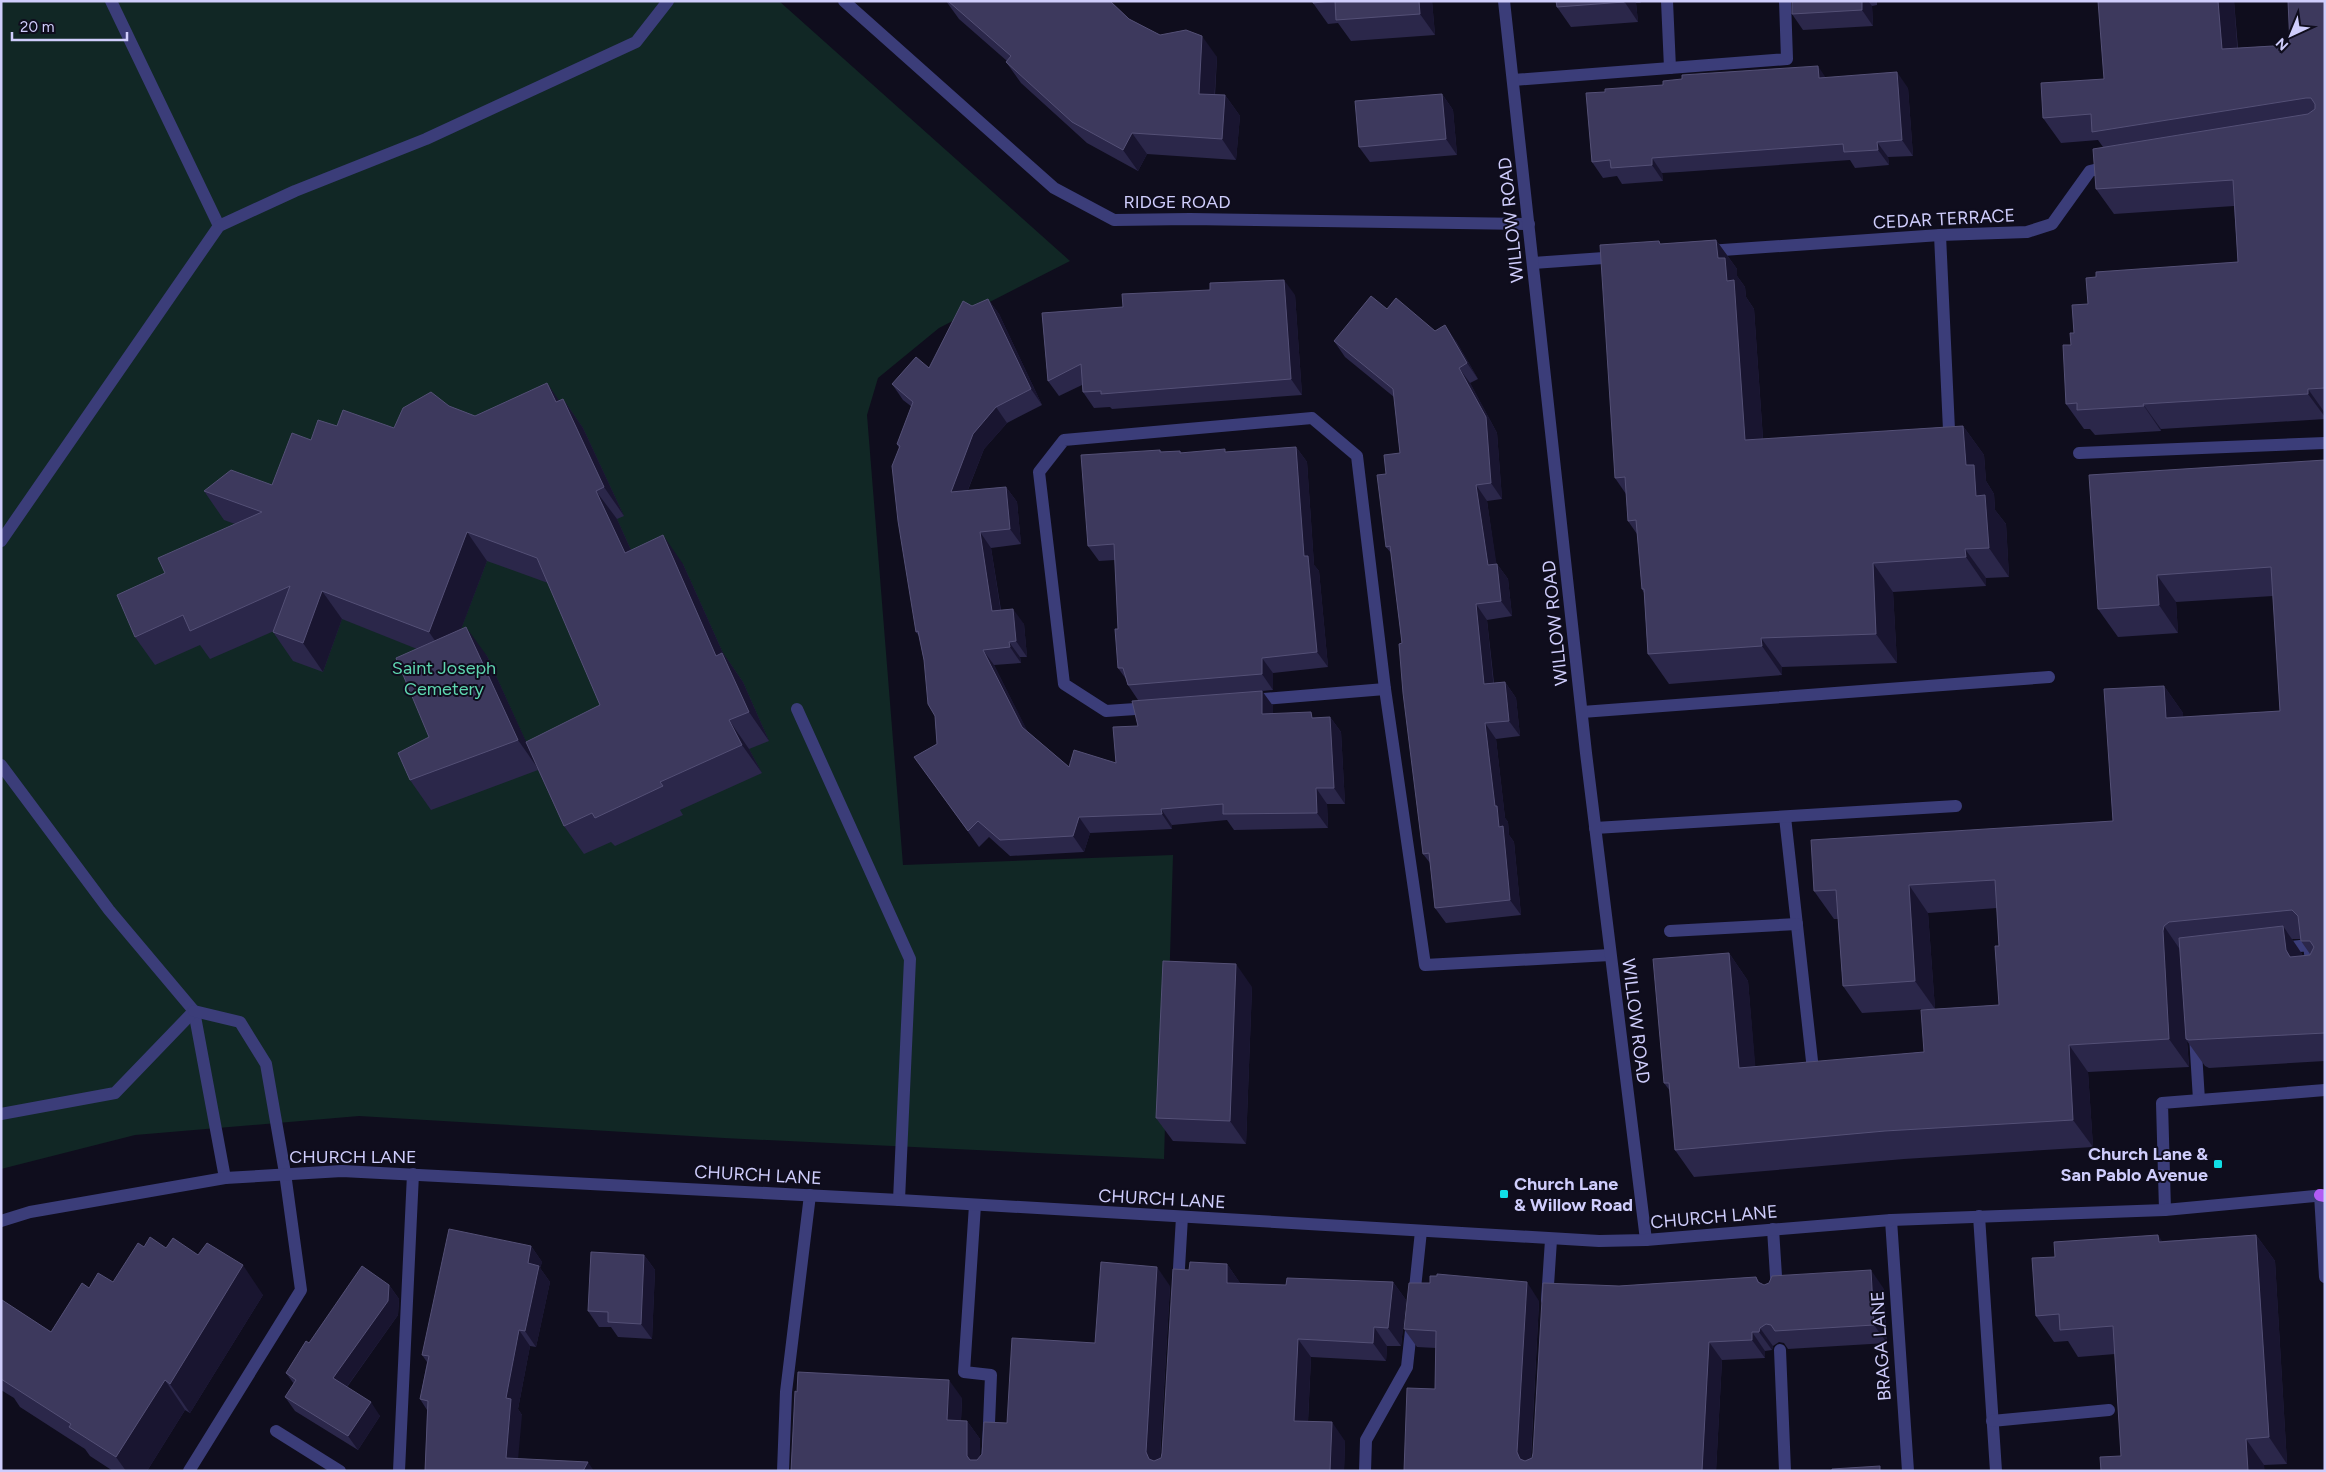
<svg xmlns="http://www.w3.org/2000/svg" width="2326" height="1472" font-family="Figtree,sans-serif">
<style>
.green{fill:#112725}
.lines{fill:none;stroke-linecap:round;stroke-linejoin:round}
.service{stroke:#3b3d79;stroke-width:12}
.minor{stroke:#3b3d79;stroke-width:12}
.tertiary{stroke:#3b3d79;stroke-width:12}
.primary{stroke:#b15cf4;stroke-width:12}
.wall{fill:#2b274a;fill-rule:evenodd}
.shaded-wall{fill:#191530}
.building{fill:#3d395d;stroke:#545076}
.poi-dot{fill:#10dee5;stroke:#0f0d1d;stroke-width:2}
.labels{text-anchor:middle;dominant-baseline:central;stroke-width:4;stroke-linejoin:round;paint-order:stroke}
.street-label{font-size:18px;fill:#cfcdfc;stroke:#0f0d1d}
.park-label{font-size:18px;fill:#5fd6b0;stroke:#0f0d1d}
.poi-label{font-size:18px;font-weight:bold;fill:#cfcdfc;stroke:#0f0d1d;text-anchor:end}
</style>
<rect width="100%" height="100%" fill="#0f0d1d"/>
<path class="green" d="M1,1H779L1070,261L939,328L878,378L867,415L903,865L1173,855L1164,1159L724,1138L359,1116L135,1135L1,1169Z"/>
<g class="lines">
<g class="service">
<path d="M111,1L219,226"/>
<path d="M1667,1L1670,68"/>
<path d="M1513,80L1787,59L1785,1"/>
<path d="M1940,235L1949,430"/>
<path d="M1708,251L1940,235L2027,232L2052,224L2090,171L2111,166"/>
<path d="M1533,263L1618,257"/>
<path d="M2079,453L2325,443"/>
<path d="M1,541L219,226L295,191L426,139L636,42L668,1"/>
<path d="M1252,700L1385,689"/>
<path d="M1150,708L1106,711L1064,684L1039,472L1064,440L1312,418L1357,456L1385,689L1425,965L1610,955"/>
<path d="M797,709L910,959L899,1200"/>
<path d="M1582,712L2049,677"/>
<path d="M1,765L109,910L194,1011L225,1178"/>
<path d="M1785,817L1812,1061"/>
<path d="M1595,828L1956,806"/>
<path d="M1670,931L1797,924"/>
<path d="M2281,948L2309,945L2313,977L2325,976"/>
<path d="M2195,1036L2199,1100"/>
<path d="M1,1114L115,1093L194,1011"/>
<path d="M2320,1195L2325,1277"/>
<path d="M975,1205L964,1372L991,1375L987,1471"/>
<path d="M2165,1210L2162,1103L2325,1090"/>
<path d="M1979,1216L1996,1471"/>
<path d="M1891,1220L1908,1471"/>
<path d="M1773,1229L1777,1292"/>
<path d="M1178,1285L1182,1217"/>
<path d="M1414,1298L1421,1231"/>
<path d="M1547,1300L1551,1240"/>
<path d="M1780,1350L1785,1471"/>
<path d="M1992,1421L2109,1410"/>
<path d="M276,1431L340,1471"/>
<path d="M189,1471L301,1290L285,1173L266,1064L240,1022L194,1011"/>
<path d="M399,1471L413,1174"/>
<path d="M783,1471L786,1392L810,1195"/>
<path d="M1365,1471L1366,1440L1407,1367L1412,1321"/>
</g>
<g class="minor">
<path d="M844,1L1054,188L1114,220L1190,219L1529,224"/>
<path d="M1504,1L1586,753L1646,1240"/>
</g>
<path class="tertiary" d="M1,1221L30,1212L225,1178L342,1171L899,1200L1599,1241L1646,1240L1891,1220L2165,1210L2325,1195"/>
<path class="primary" d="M2320,1195L2325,1196"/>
</g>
<g class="wall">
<path d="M946,1H1110L1129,19L1160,35L1217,57L1215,95H1225L1240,116L1236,160L1147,154L1138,171L1087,143L1021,83L1006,62L1007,61L959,19Z"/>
<path d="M1313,1H1432L1435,35L1351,41L1338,23L1328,24L1313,3Z"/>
<path d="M1556,1H1640L1641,3H1636L1638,22L1571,27L1557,7Z"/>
<path d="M1792,1H1877V5L1872,6L1873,26L1803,30L1792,14Z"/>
<path d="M2234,1L2238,48L2290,45L2325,1V419L2161,429V431L2095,435L2090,429H2084L2066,404L2071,345L2074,333L2088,304L2096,277L2238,262L2234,206L2114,214L2096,189L2103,147L2098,140L2061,143L2043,118L2104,79Z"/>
<path d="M1826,77L1908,88L1913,156L1888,157L1889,165L1855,168L1850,160L1680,172L1662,173L1663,181L1622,184L1617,176L1603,178L1592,162Z"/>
<path d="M1442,94L1453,110L1457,155L1370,162L1359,147Z"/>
<path d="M1716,240L1737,269V276L1745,287L1746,297L1754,309L1763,439L1963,426L1984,455L1986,481L1994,494L1995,510L2006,524L2009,577L1986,578V586L1893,592L1897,663L1782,667V675L1669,684L1648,654L1644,593L1642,589L1637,534L1628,521L1626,494L1615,478L1662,244Z"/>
<path d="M1295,295L1302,395L1112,409L1110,407L1094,408L1083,392L1082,385L1059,396L1048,381L1042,313Z"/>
<path d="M988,299L999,314L1042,405L1007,423L984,449L968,490L1006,487L1017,502L1021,544L991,548L1001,610L1024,624L1027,657H1020L1021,663L994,665L1027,731L1069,767L1116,763L1138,726V700L1128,685L1126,679L1118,668V629L1115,560L1099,561L1088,546L1160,450L1162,452L1180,451L1182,453L1227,452L1296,447L1307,462L1314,565L1319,571L1328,667L1273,673V690L1262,691L1273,706V714L1315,718L1330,717L1341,732L1345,804H1327L1328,828L1234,830L1227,820L1172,825V829L1090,833L1084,852L1010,856L989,837L979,847L925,772L937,744L935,716L919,636L916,632L899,448L897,444L912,407L903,400L892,384L929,368L972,306Z"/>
<path d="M1387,309L1456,341L1478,379L1470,383L1497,433L1502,499L1487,501L1496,564H1497L1508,579L1512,616L1487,620L1494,683L1505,682L1516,698L1520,736L1496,739L1505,818L1508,822L1509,835L1514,842L1521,915L1446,923L1435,908L1430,863L1423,854L1402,643L1391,553L1386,547V474L1400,453L1394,397L1345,357L1334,341Z"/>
<path d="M547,383L559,401L563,399L583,428L624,516L617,519L631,550L683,564L723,653L743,682L769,741L749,749L762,773L680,810L683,815L615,846L611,842L584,854L564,826L538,770L431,810L410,780L429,737L417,649L342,619L323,672L293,661L273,632L274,631L210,659L200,645L155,665L135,637L165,573L235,524L224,520L204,491L272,485L311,440L337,426L394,428L449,406L475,416ZM487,561L548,583L600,705L526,742L487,656L461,629Z"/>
<path d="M2325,460V1061L2209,1068L2205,1066L2187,1041L2189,1067L2088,1072L2093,1147L1904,1159L1694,1177L1675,1150L1670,1091L1664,1083L1729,953L1748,981L1755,1067L1924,1052L1927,1009L1862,1013L1843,986L1838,919H1834L1814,891L2113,821L2164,686L2183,713V717L2280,711L2273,596L2176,602L2178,633L2118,637L2098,609ZM1997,908L1999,946V1005L1935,1009L1928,913ZM2292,939H2300L2301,941L2310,954V955L2302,956V954Z"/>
<path d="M1252,987L1246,1144L1173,1141L1156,1118Z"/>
<path d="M2256,1235L2275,1261L2287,1464L2264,1465L2121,1456L2115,1354L2078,1357L2068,1341L2054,1342L2036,1316L2163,1241Z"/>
<path d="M531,1246L542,1262L540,1268L550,1282L536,1347L530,1346L518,1409L522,1415L425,1471L427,1410L420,1399L427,1362L422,1355Z"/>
<path d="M144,1247L166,1248L198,1255L263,1295L190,1413L185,1410L147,1471H113L90,1456L85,1449L20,1407L14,1398L1,1390V1301L51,1332L89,1288L113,1282Z"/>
<path d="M644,1255L655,1270L652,1339L618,1337L611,1327H599L588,1311Z"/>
<path d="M1227,1264L1240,1283V1284L1286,1285L1393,1282L1406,1300L1401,1346H1387L1386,1361L1311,1357L1308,1422L1345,1441L1344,1471H791L962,1398L961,1421H967L980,1439V1457L1007,1423L1095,1343L1170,1286L1160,1458H1161L1162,1453L1189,1270Z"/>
<path d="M1756,1277L1760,1283L1764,1285L1884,1289L1887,1343L1788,1349L1784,1343L1779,1342L1773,1346L1772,1350L1765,1351V1358L1722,1360L1716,1471H1404L1435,1389L1436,1348L1417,1347L1404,1329L1539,1301L1531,1458H1532L1619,1286Z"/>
<path d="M389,1285L399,1299L398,1315L347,1387L380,1416L358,1450L295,1411L285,1397L294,1384L286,1373L309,1343Z"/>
</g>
<g class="shaded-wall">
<path d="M1419,1H1432L1435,35L1420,14Z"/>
<path d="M1624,1H1635L1636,3L1638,22Z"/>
<path d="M1862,1H1868L1872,6L1873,26L1862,10Z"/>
<path d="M2218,1H2234L2239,74L2222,49Z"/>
<path d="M1202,36L1217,57L1213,115L1199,94Z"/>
<path d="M1818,66L1828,81L1819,78Z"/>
<path d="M1897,72L1908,88L1913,156L1902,140Z"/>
<path d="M1442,94L1453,110L1457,155L1446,139Z"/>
<path d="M1225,95L1240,116L1236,160L1222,139Z"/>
<path d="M1132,133L1147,154L1138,171L1123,150Z"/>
<path d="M1877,142L1888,157L1889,165L1878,150Z"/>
<path d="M1652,158L1662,173L1663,181L1652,165Z"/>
<path d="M1716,240L1737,269V276L1745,287L1746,297L1754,309L1765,469L1745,440L1727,281L1718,258Z"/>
<path d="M1284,280L1295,295L1302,395L1291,379Z"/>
<path d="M988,299L999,314L1042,405L1031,389Z"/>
<path d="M1445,325L1456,341L1478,379L1467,363Z"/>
<path d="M1459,368L1470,383L1497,433L1502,499L1491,483Z"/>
<path d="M547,383L567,412L556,402Z"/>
<path d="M2308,389L2325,413V417L2308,394Z"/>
<path d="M563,399L583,428L624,516L604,487Z"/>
<path d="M2143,404L2161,429V431L2144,406Z"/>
<path d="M996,407L1007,423L984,449L961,507L951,492L973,434Z"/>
<path d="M1963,426L1984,455L1986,481L1994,494L1995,510L2006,524L2009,577L1989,548L1966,465Z"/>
<path d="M1296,447L1307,462L1314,565L1319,571L1328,667L1317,652L1304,556Z"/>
<path d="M1476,485L1487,501L1499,580L1488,565Z"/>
<path d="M1006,487L1017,502L1021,544L1010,529Z"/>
<path d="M596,491L617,519L645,581L625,553Z"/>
<path d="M467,532L487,561L449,661L429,632Z"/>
<path d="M980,532L991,548L1003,626L992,611Z"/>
<path d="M663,535L683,564L723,653L743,682L769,741L749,712L716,656Z"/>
<path d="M1965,549L1986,578V586L1966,557Z"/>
<path d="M1873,563L1893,592L1897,663L1876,634Z"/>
<path d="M1497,564L1508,579L1512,616L1501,601Z"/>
<path d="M2157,575L2176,602L2178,633L2159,605Z"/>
<path d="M322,591L342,619L323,672L303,643Z"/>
<path d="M1476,604L1487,620L1495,700L1484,684Z"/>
<path d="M1013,609L1024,624L1027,657L1016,641Z"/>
<path d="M466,627L487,656L539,770L518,740Z"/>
<path d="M1761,638L1782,667V675L1762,646Z"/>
<path d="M1009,642L1020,657L1021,663L1010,647Z"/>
<path d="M983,650L994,665L1033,742L1022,727Z"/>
<path d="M1262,658L1273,673V690L1262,674Z"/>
<path d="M1505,682L1516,698L1520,736L1509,721Z"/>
<path d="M2164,686L2183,713L2185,745L2166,718Z"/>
<path d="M1262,691L1273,706V730L1262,714Z"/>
<path d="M1330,717L1341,732L1345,804L1334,788Z"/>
<path d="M729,720L749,749L762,773L742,745Z"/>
<path d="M1485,723L1496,739L1505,818L1508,822L1509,835L1514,842L1521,915L1510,900L1499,827L1495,806Z"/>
<path d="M1316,788L1327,804L1328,828L1317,813Z"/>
<path d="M1161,809L1172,825V829L1162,814Z"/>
<path d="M1079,817L1090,833L1084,852L1073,836Z"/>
<path d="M1909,885L1928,913L1935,1009L1915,981Z"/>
<path d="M2164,926L2183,954L2186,1039L2187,1041L2189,1067L2169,1039L2163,931Z"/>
<path d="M2283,926L2302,954L2305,978L2286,950Z"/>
<path d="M1729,953L1748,981L1758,1096L1739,1068Z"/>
<path d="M1236,964L1252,987L1246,1144L1230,1121Z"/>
<path d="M2069,1045L2088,1072L2093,1147L2073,1120Z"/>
<path d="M2158,1235L2176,1261L2159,1242Z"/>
<path d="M2256,1235L2275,1261L2287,1464L2269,1437Z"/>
<path d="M531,1246L542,1262L540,1268L550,1282L536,1347L525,1331L528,1263Z"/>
<path d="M644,1255L655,1270L652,1339L641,1324Z"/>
<path d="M1227,1264L1240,1283L1239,1302L1227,1283Z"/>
<path d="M243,1265L263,1295L190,1413L170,1384Z"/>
<path d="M1157,1267L1170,1286L1159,1471L1149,1459L1146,1452Z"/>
<path d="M1871,1270L1884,1289L1887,1343L1874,1325Z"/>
<path d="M1393,1282L1406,1300L1401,1346L1388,1328Z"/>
<path d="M1527,1282L1539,1301L1530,1471L1520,1459L1517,1452Z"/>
<path d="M389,1285L399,1299L398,1315L343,1392L333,1378Z"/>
<path d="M1374,1327L1387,1346L1386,1361L1373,1343Z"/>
<path d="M1760,1328L1773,1346L1772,1350L1759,1332Z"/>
<path d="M519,1330L530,1346L518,1409L522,1415L517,1471L506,1458V1398Z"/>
<path d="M1752,1332L1765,1351V1358L1752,1340Z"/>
<path d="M1298,1339L1311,1357L1307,1439L1294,1421Z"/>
<path d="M1709,1342L1722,1360L1716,1471H1702Z"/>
<path d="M165,1380L185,1410L147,1471H126L116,1457Z"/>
<path d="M949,1380L962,1398L960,1438L947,1420Z"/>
<path d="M371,1402L380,1416L358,1450L348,1436Z"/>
<path d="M967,1421L980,1439V1471L967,1456Z"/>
<path d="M1332,1422L1345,1441L1344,1471H1330Z"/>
<path d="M2246,1439L2264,1465L2265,1471H2248Z"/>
<path d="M588,1462L594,1471H583Z"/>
</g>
<g class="building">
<path d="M948,1H1110L1129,19L1160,35L1186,30L1202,36L1199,94L1225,95L1222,139L1132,133L1123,150L1072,122L1006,62L1011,56Z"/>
<path d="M1313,1H1332L1313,3Z"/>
<path d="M1335,1H1419L1420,14L1336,20Z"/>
<path d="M1556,1H1624V2L1557,7Z"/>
<path d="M1792,1H1862V10L1792,14Z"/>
<path d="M2098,1H2218L2222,49L2290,45L2288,1H2325V388L2308,389V394L2143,404L2144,406L2077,410V403L2066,404L2063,345H2071L2070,333H2074L2072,305L2088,304L2086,278L2096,277V272L2238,262L2233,180L2096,189L2093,149L2308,114L2315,109V104L2311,98H2306L2092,132L2091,114L2043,118L2041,83L2104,79Z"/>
<path d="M1818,66L1819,78L1897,72L1902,140L1877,142L1878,150L1844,152L1843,144L1652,158V165L1611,168L1610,160L1592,162L1586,93L1605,92V89L1663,85V81L1682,79V75Z"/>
<path d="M1442,94L1446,139L1359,147L1355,101Z"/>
<path d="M1716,240L1718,258H1725L1727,281L1734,280L1745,440L1963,426L1966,465H1974L1976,496L1985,495L1989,548L1965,549L1966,557L1873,563L1876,634L1761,638L1762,646L1648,654L1644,589H1642L1636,520L1628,521L1625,477L1615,478L1600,245L1659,241L1660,244Z"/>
<path d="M1284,280L1291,379L1101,394V391L1083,392L1081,364L1048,381L1042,313L1123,307L1122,294L1210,290V283Z"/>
<path d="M1371,296L1387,309L1396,298L1435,331L1445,325L1467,363L1459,368L1486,417L1491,483L1476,485L1488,565L1497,564L1501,601L1476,604L1484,684L1505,682L1509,721L1485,723L1495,806H1497L1499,827L1503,826L1510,900L1435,908L1429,853L1423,854L1403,693L1399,644L1402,643L1390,546L1386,547L1377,475L1386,474L1384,455L1400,453L1393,389L1334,341Z"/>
<path d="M988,299L1031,389L996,407L973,434L951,492L1006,487L1010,529L980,532L992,611L1013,609L1016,641L1009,642L1010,647L983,650L1022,727L1069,767L1074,750L1116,763L1113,727L1138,726L1132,701L1262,691V714L1311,712L1312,718L1330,717L1334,788H1316L1317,813L1223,814V804L1161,809L1162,814L1079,817L1073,836L1000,840L978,821L968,831L914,757L937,744L935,716L928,704L924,660L918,631L916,632L898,521L892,466L900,446L897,444L913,402L892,384L916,357L929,368L963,301L972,306Z"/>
<path d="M547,383L556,402L563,399L604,487L596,491L625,553L663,535L716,656L722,653L749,712L729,720L742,745L660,782L663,786L595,818L592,813L564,826L526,742L600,705L537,558L467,532L429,632L322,591L303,643L273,632L290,586L190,631L183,615L135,637L117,595L165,573L158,558L262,512L204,491L231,470L272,485L292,433L311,440L318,420L337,426L343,410L394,428L403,408L431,392L449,406L475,416Z"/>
<path d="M1296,447L1304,556H1308L1317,652L1262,658V674L1128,685L1123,668H1118L1115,629H1118L1114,544L1088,546L1081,455L1160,450V452L1180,451V453L1225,449V452Z"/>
<path d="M2325,460V1033L2189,1040L2186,1039L2179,938L2283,926L2286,950L2290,957L2310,955L2314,947L2310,941H2301L2298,916L2292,910L2169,922L2164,926L2163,931L2169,1039L2069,1045L2073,1120L1885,1131L1675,1150L1669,1083H1664L1653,959L1729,953L1739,1068L1924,1052L1921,1010L1999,1005L1995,946H1999L1995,880L1909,885L1915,981L1843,986L1836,890L1814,891L1811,840L2113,821L2104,689L2164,686L2166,718L2280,711L2271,567L2157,575L2159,605L2098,609L2089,475Z"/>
<path d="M466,627L518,740L410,780L398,753L429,737L396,658Z"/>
<path d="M1163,961L1236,964L1230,1121L1156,1118Z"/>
<path d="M449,1229L531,1246L528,1263L539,1266L525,1331L519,1330L506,1398L511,1399L506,1458L588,1462L583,1471H425L428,1401L420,1399L429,1356L422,1355Z"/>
<path d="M2158,1235L2159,1242L2256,1235L2269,1437L2246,1439L2248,1471H2101L2100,1457L2121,1456L2113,1326L2060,1330L2059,1314L2036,1316L2032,1258L2055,1257L2054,1242Z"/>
<path d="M150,1237L166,1248L173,1238L198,1255L207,1243L243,1265L170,1384L165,1380L116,1457L69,1427L71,1424L1,1379V1301L2,1300L51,1332L82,1283L89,1288L98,1273L113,1282L138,1243L144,1247Z"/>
<path d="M591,1252L644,1255L641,1324L608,1322V1312L588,1311Z"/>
<path d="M1101,1262L1157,1267L1146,1452L1149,1459L1154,1461L1161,1458L1162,1453L1173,1269L1189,1270L1190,1262L1227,1264V1283L1286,1285L1287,1278L1393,1282L1388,1328L1374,1327L1373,1343L1298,1339L1294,1421L1332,1422L1330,1471H791L795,1391L797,1392L798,1372L949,1380L947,1420L967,1421V1456L970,1460H977L982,1454L984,1422L1007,1423L1012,1338L1095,1343Z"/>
<path d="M362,1266L389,1285L388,1301L333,1378L371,1402L348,1436L285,1397L296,1380L286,1373L306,1341L309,1343Z"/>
<path d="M1871,1270L1874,1325L1775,1331L1771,1325L1766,1324L1760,1328L1759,1332H1752V1340L1709,1342L1702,1471H1404L1407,1388L1435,1389L1436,1331L1404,1329L1409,1283H1430V1276H1437V1274L1527,1282L1517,1452L1520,1459L1525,1461L1532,1458L1533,1453L1543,1283L1619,1286L1756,1277L1758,1282L1764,1285L1769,1283L1772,1276Z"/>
<path d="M1880,1466V1471H1832V1469Z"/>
</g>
<g class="poi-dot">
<rect x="2213" y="1159" width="10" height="10" rx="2.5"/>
<rect x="1499" y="1189" width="10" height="10" rx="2.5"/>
</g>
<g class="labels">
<g class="street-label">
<text x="1177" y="202">RIDGE ROAD</text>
<text transform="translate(1944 219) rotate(-3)">CEDAR TERRACE</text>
<text transform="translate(1511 220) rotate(-96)">WILLOW ROAD</text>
<text transform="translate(1555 623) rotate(-96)">WILLOW ROAD</text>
<text transform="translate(1636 1021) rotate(83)">WILLOW ROAD</text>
<text x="353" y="1157">CHURCH LANE</text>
<text transform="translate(758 1175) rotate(3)">CHURCH LANE</text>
<text transform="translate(1162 1199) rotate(3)">CHURCH LANE</text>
<text transform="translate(1714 1217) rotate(-5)">CHURCH LANE</text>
<text transform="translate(1881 1346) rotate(-94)">BRAGA LANE</text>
</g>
<g class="park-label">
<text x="444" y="668">Saint Joseph<tspan x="444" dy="21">Cemetery</tspan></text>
</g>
<g class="poi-label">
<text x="2208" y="1154">Church Lane &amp;<tspan x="2208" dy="21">San Pablo Avenue</tspan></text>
<text x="1514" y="1184" text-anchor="start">Church Lane<tspan x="1514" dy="21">&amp; Willow Road</tspan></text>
</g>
</g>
<rect width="2326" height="1472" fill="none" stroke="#cfcdfc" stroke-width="5"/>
<g transform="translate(2291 35) rotate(224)" stroke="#0f0d1d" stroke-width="4" paint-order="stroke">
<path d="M0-4L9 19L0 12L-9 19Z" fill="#cfcdfc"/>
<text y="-8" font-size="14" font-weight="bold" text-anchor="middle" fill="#cfcdfc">N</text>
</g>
<path d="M12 32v8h115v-8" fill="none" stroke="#cfcdfc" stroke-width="2.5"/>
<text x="20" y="32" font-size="15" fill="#cfcdfc" stroke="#0f0d1d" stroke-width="4" paint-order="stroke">20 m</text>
</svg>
